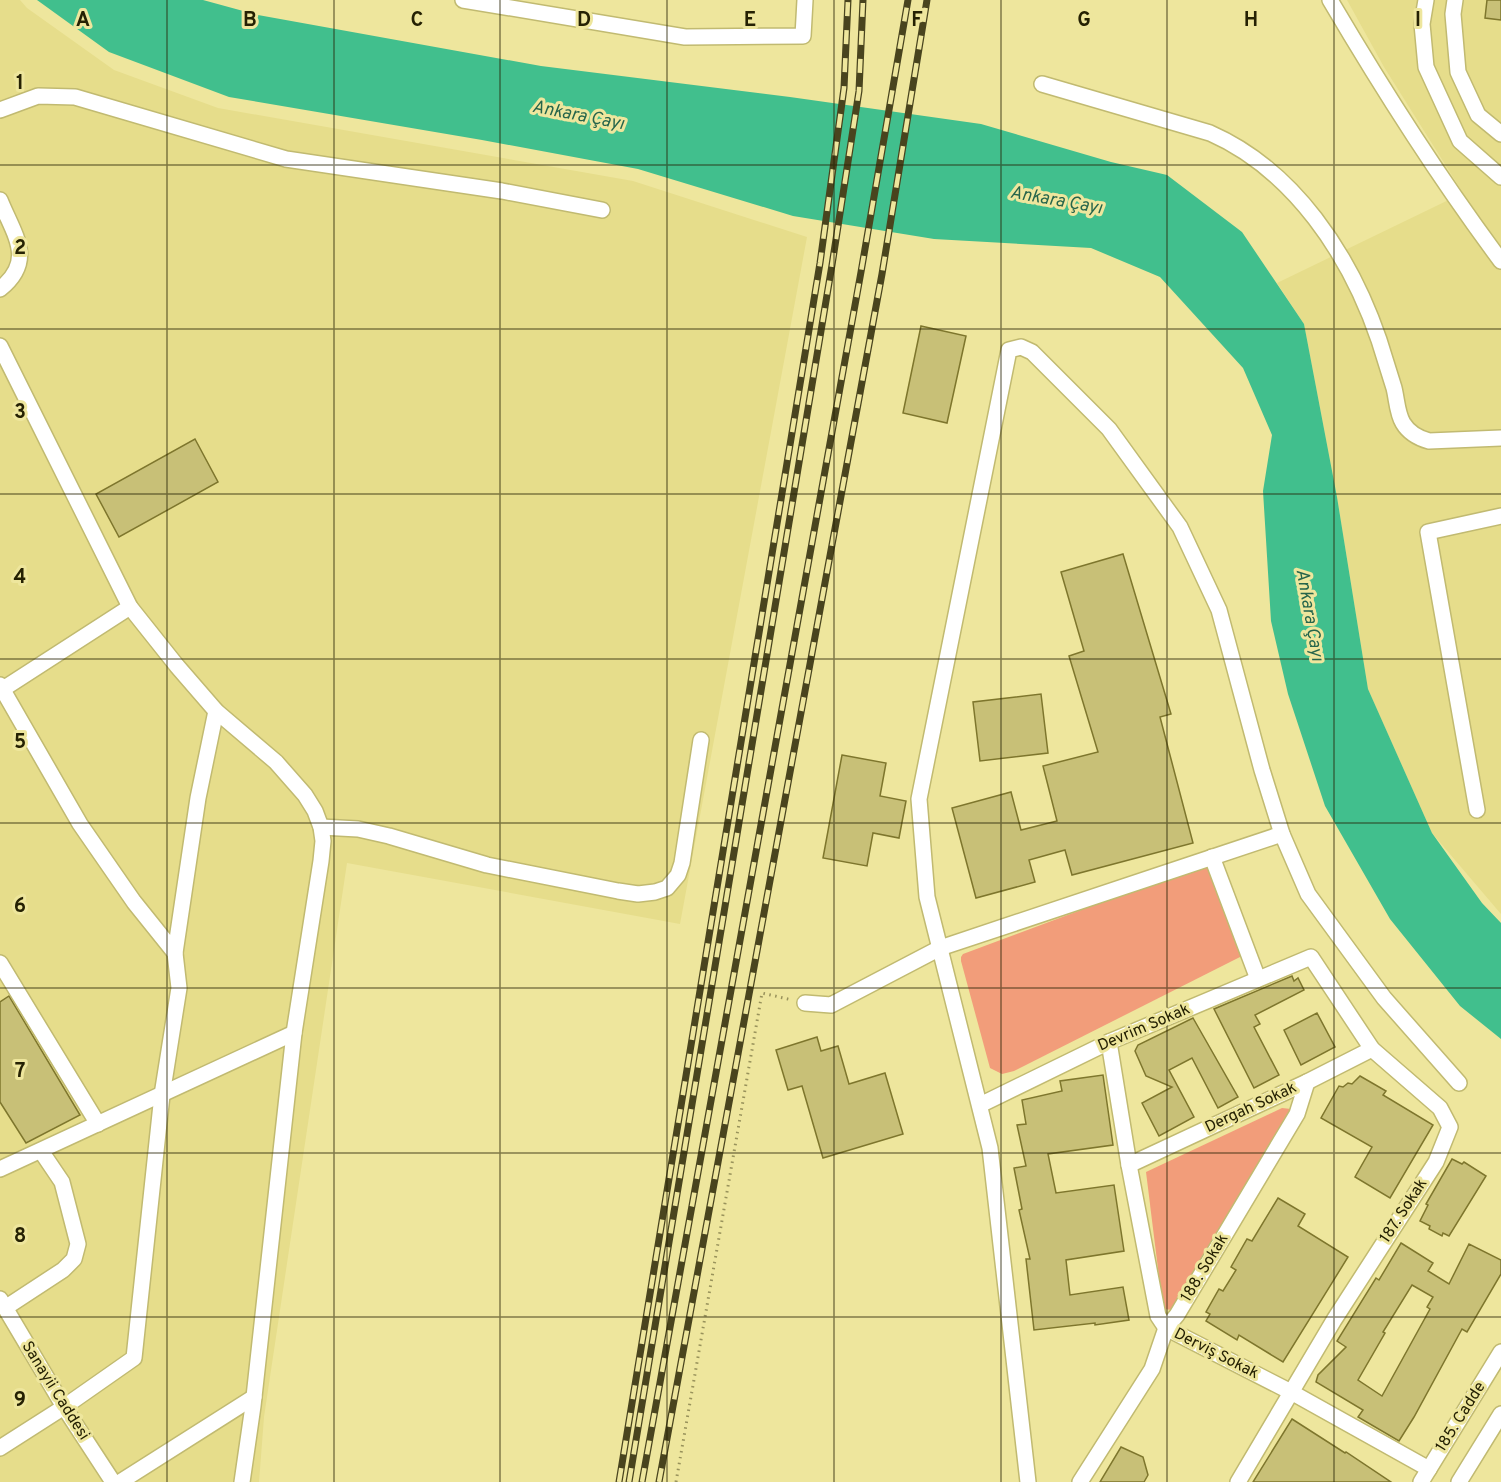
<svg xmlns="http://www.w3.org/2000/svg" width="1501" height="1482" font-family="Overpass,sans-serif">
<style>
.built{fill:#e6dd8b}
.green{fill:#f29d7a}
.water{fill:#41bf8d}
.building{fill:#c8c077;stroke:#7e762d;stroke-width:1.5;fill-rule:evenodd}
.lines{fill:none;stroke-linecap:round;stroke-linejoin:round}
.minor-casing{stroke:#c1ba71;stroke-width:18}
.path{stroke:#98925b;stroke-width:3;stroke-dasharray:1.5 4.5;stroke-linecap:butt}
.minor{stroke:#fff;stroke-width:15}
.rail-casing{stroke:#49441e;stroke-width:7}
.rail{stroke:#eee69d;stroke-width:4.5;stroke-dasharray:14;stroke-linecap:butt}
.grid{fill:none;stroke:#252103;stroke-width:1.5;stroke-opacity:0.55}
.labels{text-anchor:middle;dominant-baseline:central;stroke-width:6;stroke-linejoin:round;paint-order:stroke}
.street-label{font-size:16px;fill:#252103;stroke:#eee69d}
.water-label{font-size:18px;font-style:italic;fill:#26654b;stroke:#eee69d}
.grid-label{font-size:20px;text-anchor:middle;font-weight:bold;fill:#252103;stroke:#eee69d;stroke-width:6;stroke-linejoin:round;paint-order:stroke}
</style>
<rect width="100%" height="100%" fill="#eee69d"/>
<g class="built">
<path d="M0,0H20L27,8L114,70L218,108L633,181L807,237L680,924L347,863L264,1417L259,1482H0Z"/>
<path d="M1347,0H1501V914L1432,833L1368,689L1337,497L1304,324L1277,283L1463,193L1384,67Z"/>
</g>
<g class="green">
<path d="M1202,865L1208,867L1242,955L1240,957L1014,1071L1002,1074L990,1068L961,961V957L963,954Z"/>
<path d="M1282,1108L1291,1109L1173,1310L1163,1309L1146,1172Z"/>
</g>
<path class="water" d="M37,0H203L258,15L541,66L790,97L981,124L1111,162L1167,175L1242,232L1304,324L1337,497L1368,689L1432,833L1482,903L1501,923V1039L1460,1006L1390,919L1325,806L1288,694L1271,621L1263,491L1272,435L1243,368L1160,277L1091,248L934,239L793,216L638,169L482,140L229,97L109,52Z"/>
<g class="building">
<path d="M1487,0H1501V20L1485,18Z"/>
<path d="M921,326L966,336L947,423L903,413Z"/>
<path d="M195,439L218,482L119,537L96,494Z"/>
<path d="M1123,554L1171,714L1160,717L1193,843L1072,875L1065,850L1029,860L1035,882L976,898L952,808L1011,792L1021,830L1057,821L1043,766L1098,752L1069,656L1084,651L1061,572Z"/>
<path d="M1041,694L1048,753L980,761L973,702Z"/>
<path d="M842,755L886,763L880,796L906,801L899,838L873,833L867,866L823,858Z"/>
<path d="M1292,976L1294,981L1298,978L1304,990L1255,1015L1260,1024L1254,1027L1279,1075L1254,1088L1214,1009Z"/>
<path d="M9,996L80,1115L26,1143L0,1102V1002Z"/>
<path d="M1317,1013L1335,1047L1301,1065L1284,1030Z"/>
<path d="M1193,1018L1238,1097L1218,1108L1192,1058L1169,1070L1194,1117L1159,1136L1142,1103L1172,1087L1146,1076L1135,1051L1138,1045Z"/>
<path d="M817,1037L821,1051L838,1046L849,1084L885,1073L903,1134L823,1158L802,1086L788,1090L776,1050Z"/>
<path d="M1103,1075L1113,1145L1048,1154L1056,1193L1114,1185L1124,1251L1066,1260L1070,1295L1123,1287L1129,1320L1095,1325V1323L1034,1330L1026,1259H1030L1019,1210L1022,1209L1014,1168L1026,1166L1017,1125L1026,1124L1022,1100L1062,1091L1060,1081Z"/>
<path d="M1360,1076L1386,1091L1383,1095L1433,1125L1390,1198L1355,1177L1372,1147L1321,1118L1339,1086L1343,1087L1348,1083L1352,1084Z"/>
<path d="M1452,1159L1462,1164L1464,1162L1486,1176L1449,1236L1443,1233L1442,1236L1429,1229L1430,1226L1420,1221L1428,1205L1426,1204Z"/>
<path d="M1278,1198L1305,1214L1298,1226L1348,1257L1283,1362L1239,1335L1237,1340L1206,1321L1210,1314L1206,1312L1219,1289L1223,1291L1236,1270L1231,1267L1247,1239L1252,1241Z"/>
<path d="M1401,1243L1433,1263L1428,1271L1449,1284L1469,1244L1501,1260V1274L1467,1332L1462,1329L1414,1417L1399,1441L1358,1417L1363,1410L1316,1382L1318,1375L1346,1347L1337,1341L1376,1278L1379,1280ZM1412,1285L1433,1297L1427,1307L1430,1309L1382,1396L1358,1380L1385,1333L1383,1332Z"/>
<path d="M1292,1419L1345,1453L1346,1452L1391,1482H1253Z"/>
<path d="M1121,1447L1143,1457L1148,1475L1144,1482H1100Z"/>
</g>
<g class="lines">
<defs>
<g id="minor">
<path d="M463,0L685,37L803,36L805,0"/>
<path d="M1330,0C1383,90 1439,178 1501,261"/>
<path d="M1426,0L1422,24L1426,67L1460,141L1501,177"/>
<path d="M1455,0L1453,14L1458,72L1478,115L1501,134"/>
<path d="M1042,84L1210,133C1294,170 1350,255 1379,340C1384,356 1389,372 1394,388C1397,400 1397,413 1403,423C1409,433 1418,438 1429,441L1501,438"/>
<path d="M0,110L38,96L75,97L286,159L502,191L602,210"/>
<path d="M0,200C14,235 36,260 0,289"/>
<path d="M0,346L130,607L177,666L216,711L276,762L305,795L315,811L321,827L323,841L321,861L294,1033L253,1406L242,1482"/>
<path d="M0,685L80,824L134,902L175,953"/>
<path d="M0,691L130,607"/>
<path d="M1477,810L1428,532L1501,516"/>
<path d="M321,827L358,829L389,836L487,865L618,891L638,894L655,892L667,888L678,875L682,863L701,740"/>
<path d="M1212,857L1258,979"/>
<path d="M0,963L98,1124"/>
<path d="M805,1003L831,1005L940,948L1282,834"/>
<path d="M1109,1042L1129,1165L1158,1316L1166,1328L1291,1392L1429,1469"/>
<path d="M980,1105L1109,1042L1311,957L1372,1049L1440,1108L1450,1127L1436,1162L1334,1320L1238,1482"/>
<path d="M1129,1165L1307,1082L1372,1049"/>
<path d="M0,1169L294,1033"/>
<path d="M0,1299L64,1407L113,1482"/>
<path d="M5,1308L63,1270L74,1259L78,1244L62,1182L41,1151"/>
<path d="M0,1448L64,1407L134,1358L162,1095L179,988L175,953L198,798L216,711"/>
<path d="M120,1482L254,1397"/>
<path d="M1028,1482L990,1148L927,897L919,799L1009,350L1021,347L1032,352L1109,429L1180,527L1219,610L1262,770L1282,834L1308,894L1384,998L1459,1083"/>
<path d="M1080,1482L1152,1369L1166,1328L1177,1315L1297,1114L1307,1082"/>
<path d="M1421,1482L1501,1352"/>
<path d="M1459,1482L1501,1414"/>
</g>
</defs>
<use href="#minor" class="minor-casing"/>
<path class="path" d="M676,1482L762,993L792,1000"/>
<use href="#minor" class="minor"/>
<defs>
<g id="rail">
<path d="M619,1482L820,263L844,88L848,0"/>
<path d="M629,1482L832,265L859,91L863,0"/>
<path d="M642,1482L861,272L908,0"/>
<path d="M659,1482L882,274L927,0"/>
</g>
</defs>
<use href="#rail" class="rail-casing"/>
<use href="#rail" class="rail"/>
</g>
<path class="grid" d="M167,0V1482M334,0V1482M500,0V1482M667,0V1482M834,0V1482M1001,0V1482M1167,0V1482M1334,0V1482M0,165H1501M0,329H1501M0,494H1501M0,659H1501M0,823H1501M0,988H1501M0,1153H1501M0,1317H1501"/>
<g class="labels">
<g class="street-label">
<text transform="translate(1144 1028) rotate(-23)">Devrim Sokak</text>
<text transform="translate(1251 1108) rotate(-25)">Dergah Sokak</text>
<text transform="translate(1404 1211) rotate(-57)">187. Sokak</text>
<text transform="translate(1205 1268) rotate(-59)">188. Sokak</text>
<text transform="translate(1216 1354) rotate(27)">Derviş Sokak</text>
<text transform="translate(55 1391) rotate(58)">Sanayii Caddesi</text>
<text transform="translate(1461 1417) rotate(-58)">185. Cadde</text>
</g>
<g class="water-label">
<text transform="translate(578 116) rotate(11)">Ankara Çayı</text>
<text transform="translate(1056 201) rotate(10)">Ankara Çayı</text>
<text transform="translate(1309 615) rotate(80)">Ankara Çayı</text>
</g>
</g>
<g class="grid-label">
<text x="83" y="26">A</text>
<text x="250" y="26">B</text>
<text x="417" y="26">C</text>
<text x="584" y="26">D</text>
<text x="750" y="26">E</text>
<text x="917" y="26">F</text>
<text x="1084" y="26">G</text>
<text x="1251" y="26">H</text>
<text x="1418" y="26">I</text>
<text x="20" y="89">1</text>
<text x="20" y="254">2</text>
<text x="20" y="418">3</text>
<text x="20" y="583">4</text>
<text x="20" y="748">5</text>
<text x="20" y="912">6</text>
<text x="20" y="1077">7</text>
<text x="20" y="1242">8</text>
<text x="20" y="1406">9</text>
</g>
</svg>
